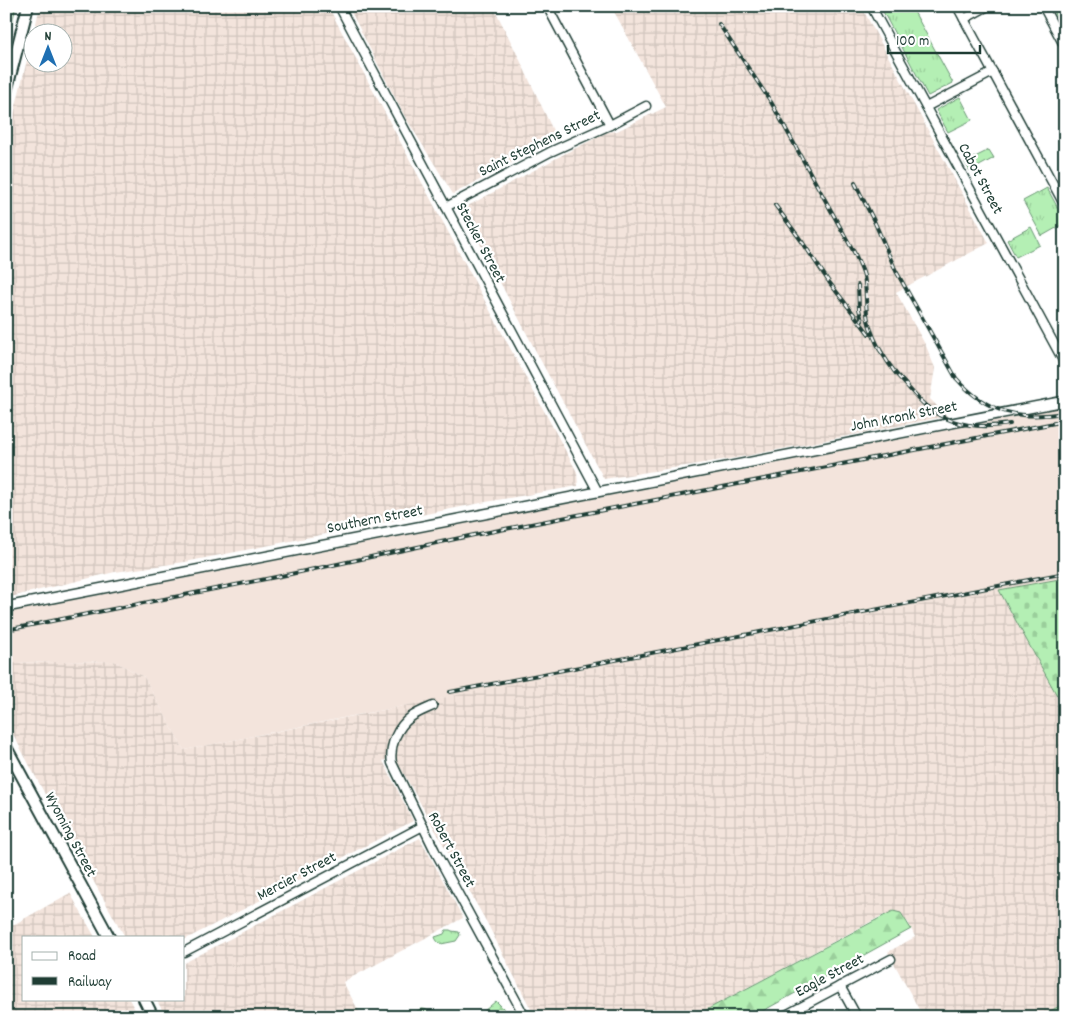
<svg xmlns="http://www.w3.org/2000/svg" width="1071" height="1023" font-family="Dekko,sans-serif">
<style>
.built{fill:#f3e4dc}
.industrial{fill:url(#industrial-grid)}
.grass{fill:url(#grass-tufts);stroke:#6a9674}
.forest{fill:url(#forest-firs);stroke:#6a9674}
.cemetery{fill:url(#cemetery-stones);stroke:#6a9674}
.park{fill:url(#park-crowns);stroke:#6a9674}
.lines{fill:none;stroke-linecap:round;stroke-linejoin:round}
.minor-casing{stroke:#1f3d34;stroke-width:11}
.tertiary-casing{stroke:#1f3d34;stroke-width:12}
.secondary-casing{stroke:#1f3d34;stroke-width:14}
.minor{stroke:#fff;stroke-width:8}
.tertiary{stroke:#fff;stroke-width:9}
.secondary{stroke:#fff;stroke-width:10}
.rail-casing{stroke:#1f3d34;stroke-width:4}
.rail{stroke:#fff;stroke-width:2;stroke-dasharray:5.5;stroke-linecap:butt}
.labels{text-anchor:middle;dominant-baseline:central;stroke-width:4.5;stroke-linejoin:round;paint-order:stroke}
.street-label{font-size:16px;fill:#1f3d34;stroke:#fff}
</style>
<defs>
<pattern id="industrial-grid" width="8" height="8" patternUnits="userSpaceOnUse" patternTransform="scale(1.25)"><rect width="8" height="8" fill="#f3e4dc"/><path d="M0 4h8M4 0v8" fill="none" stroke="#d0c4bd"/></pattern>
<pattern id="grass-tufts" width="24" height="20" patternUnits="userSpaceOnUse" patternTransform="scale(1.25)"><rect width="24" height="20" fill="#b4efb4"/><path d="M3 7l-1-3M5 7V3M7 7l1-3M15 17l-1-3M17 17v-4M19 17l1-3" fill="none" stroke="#9ace9b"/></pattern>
<pattern id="forest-firs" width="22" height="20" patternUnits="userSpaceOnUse" patternTransform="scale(1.25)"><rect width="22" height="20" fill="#b4efb4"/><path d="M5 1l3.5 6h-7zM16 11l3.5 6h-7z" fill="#9ace9b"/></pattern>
<pattern id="cemetery-stones" width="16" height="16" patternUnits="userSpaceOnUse" patternTransform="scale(1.25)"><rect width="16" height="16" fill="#b4efb4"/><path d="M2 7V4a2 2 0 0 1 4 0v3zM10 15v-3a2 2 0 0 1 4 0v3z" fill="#9ace9b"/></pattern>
<pattern id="park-crowns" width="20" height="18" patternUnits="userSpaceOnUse" patternTransform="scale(1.25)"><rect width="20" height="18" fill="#b4efb4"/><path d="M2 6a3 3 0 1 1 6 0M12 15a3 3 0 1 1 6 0" fill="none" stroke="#9ace9b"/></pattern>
</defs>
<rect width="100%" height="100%" fill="#fff"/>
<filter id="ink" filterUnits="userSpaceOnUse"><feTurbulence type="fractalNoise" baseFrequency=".02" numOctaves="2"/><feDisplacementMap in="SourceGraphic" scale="10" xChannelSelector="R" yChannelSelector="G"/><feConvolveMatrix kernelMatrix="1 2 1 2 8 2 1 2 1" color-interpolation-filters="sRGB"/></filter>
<g filter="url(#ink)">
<path class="built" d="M1065,407V578L357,715L184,750L144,677L114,661L6,663V613Z"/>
<g class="industrial">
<path d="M40,6H328L502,333L577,472L578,486L486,502L185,562L115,572L6,598V147L32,39V62H62V32H34Z"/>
<path d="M348,6H493L519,58L557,139L453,194L404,115Z"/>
<path d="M611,6H861L989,243L896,292L926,346L935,368L930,399L947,416L741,457L604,479L541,361L462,209L566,153L608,132L617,131L666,107Z"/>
<path d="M1065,577L999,590L1065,710V1003L1045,1014L1046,1017H923L888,952L915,937L908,922L885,914L693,1017H535L487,923L394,756L383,761L413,821L184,940V937H125L56,815L6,721V663L114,661L144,677L184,750L567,673Z"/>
<path d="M420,838L463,918L343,982L362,1017H166L156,999H184V963Z"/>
<path d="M70,893L95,937H24V999H129L139,1017H6V929Z"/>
</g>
<g class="grass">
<path d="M6,6H16L6,47Z"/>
<path d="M880,6H911L953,83L928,96Z"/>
<path d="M960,97L972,120L948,132L936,110Z"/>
<path d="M989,150L994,158L970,171L965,162Z"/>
<path d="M1047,188L1065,221V223L1042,236L1023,201Z"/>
<path d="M1031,227L1040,245L1016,257L1007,240Z"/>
<path d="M446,930H450L452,931L459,932L460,935L456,941L441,944C438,943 436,940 435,937L444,934Z"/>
</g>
<g class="forest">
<path d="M893,911L901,913L911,929L752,1017H693Z"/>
<path d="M496,1001L505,1010L512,1013L513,1017H477Z"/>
<path d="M421,1009C427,1009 429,1011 430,1017H411L417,1011Z"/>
</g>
<g class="cemetery">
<path d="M1065,578V710L999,590Z"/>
<path d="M1065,1003V1017H1047L1045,1014Z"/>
</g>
<path class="park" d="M1050,6H1065V33Z"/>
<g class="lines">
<defs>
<g id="minor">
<path d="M339,6L598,492"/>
<path d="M547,6L610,125"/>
<path d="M871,6L1065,364"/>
<path d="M957,6L1065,206"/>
<path d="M1043,6L1065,47"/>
<path d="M964,19L988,6"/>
<path d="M926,107L993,72"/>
<path d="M446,207L550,152L610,125L646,106"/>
<path d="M433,706C426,709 418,712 411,717C397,727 389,746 392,763L435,851L525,1017"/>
<path d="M184,952L423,826"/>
<path d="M840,986L857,1017"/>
<path d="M782,1017L891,959"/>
</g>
<path id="tertiary" d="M6,607L1065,401"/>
<g id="secondary">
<path d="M6,92L28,6"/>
<path d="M6,747L109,937"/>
<path d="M144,999L153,1017"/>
</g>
</defs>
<use href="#minor" class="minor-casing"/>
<use href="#tertiary" class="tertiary-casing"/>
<use href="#secondary" class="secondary-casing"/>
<use href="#minor" class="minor"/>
<use href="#tertiary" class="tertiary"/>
<use href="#secondary" class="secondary"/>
<defs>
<g id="rail">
<path d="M719,24L771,102L855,254C858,261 862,268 864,276C867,291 865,306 868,320C871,332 876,343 882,353"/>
<path d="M855,183L875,223L896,271L956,378C988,414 1019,420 1065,413"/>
<path d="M775,205L803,243L829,282L869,334"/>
<path d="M858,285L859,309L862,321"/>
<path d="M879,349C884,355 887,362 892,368C896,375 902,380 907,386C913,393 919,400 926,406C950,426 980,429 1010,424"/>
<path d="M6,630L286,575L474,535L1065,421"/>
<path d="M450,692L1065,573"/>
</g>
</defs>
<use href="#rail" class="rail-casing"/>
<use href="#rail" class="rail"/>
</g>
</g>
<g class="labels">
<g class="street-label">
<text transform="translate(540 144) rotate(-26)">Saint Stephens Street</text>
<text transform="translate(980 179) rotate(62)">Cabot Street</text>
<text transform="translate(480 243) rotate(62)">Stecker Street</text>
<text transform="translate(904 417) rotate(-11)">John Kronk Street</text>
<text transform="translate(375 520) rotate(-11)">Southern Street</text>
<text transform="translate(70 835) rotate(62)">Wyoming Street</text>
<text transform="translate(451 850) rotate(62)">Robert Street</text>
<text transform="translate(297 877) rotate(-28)">Mercier Street</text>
<text transform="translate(830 976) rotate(-28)">Eagle Street</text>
</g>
</g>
<rect width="1071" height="1023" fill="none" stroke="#fff" stroke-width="25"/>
<rect x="12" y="12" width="1046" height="998" fill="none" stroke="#1f3d34" stroke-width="2" filter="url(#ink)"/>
<rect x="22" y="936" width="162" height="65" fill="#ffffff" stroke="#a5b1ae"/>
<rect x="32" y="952" width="25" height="8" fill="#ffffff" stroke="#a5b1ae"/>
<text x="68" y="960" font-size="15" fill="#1f3d34">Road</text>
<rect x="32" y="977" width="25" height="8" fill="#1f3d34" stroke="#a5b1ae"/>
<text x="68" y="986" font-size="15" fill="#1f3d34">Railway</text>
<g transform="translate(48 48)"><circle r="24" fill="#ffffff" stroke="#a5b1ae"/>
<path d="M0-4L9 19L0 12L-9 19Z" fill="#1f6fb2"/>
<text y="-8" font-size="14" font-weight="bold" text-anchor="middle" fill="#1f3d34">N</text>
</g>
<path d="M888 45v8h92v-8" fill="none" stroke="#1f3d34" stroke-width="2.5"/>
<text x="896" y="45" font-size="15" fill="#1f3d34" stroke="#ffffff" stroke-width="4" paint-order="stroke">100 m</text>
</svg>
